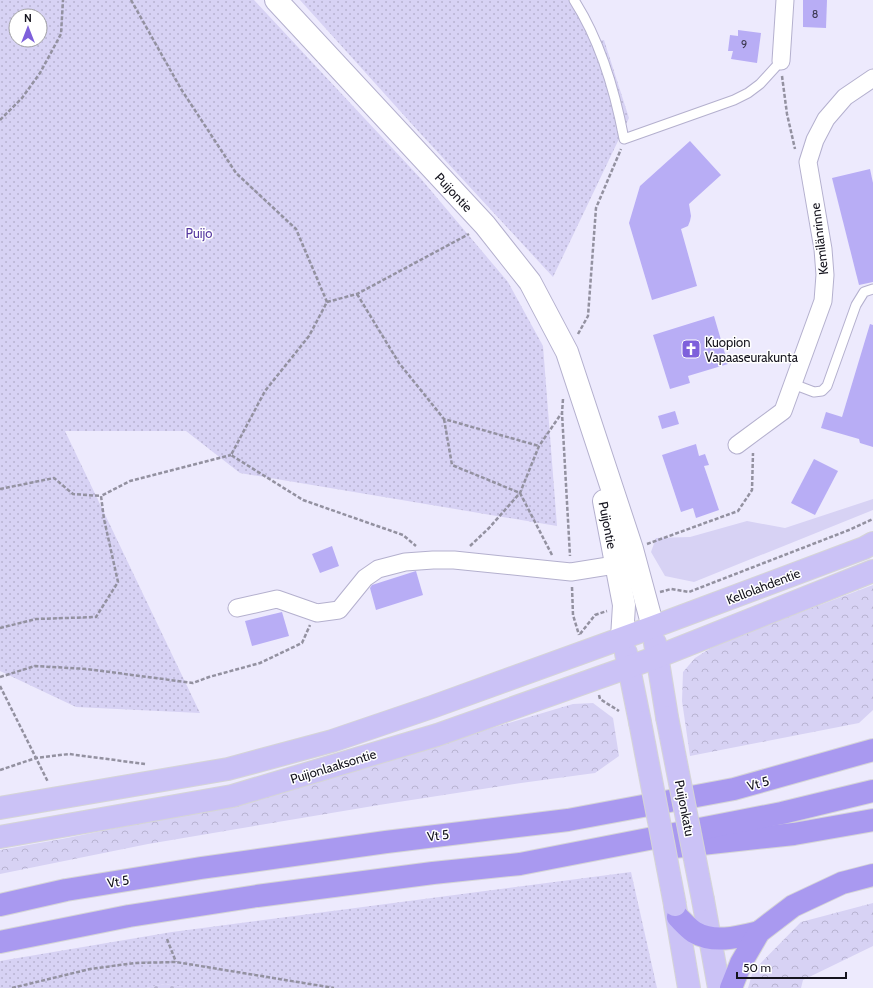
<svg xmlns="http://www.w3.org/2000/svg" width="873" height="988" font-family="Cabin,sans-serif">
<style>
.grass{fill:#d7d2f4}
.forest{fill:url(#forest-crowns)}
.cemetery{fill:url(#cemetery-stones)}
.park{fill:url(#park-dots);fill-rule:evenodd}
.building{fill:#b8adf5}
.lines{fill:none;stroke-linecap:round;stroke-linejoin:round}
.service-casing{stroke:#b4b0ce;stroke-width:11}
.minor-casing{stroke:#b4b0ce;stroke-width:19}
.tertiary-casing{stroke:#b4b0ce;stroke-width:24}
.primary-casing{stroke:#d5d5d6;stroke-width:24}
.motorway-casing{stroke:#d5d5d6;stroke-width:24}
.path{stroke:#9391a0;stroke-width:2.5;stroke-dasharray:4 2;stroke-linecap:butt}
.service{stroke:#fff;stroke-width:9}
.minor{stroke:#fff;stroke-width:17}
.tertiary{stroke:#fff;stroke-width:22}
.primary{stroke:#cbc2f6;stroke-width:22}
.motorway{stroke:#a999f0;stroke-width:22}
.primary-bridge-casing{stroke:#d5d5d6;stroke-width:24;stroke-linecap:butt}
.primary-bridge{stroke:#cbc2f6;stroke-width:22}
.labels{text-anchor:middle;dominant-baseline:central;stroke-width:3;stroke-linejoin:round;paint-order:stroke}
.number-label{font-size:11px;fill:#3e3a54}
.street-label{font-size:13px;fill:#15141e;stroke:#fff}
.park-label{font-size:13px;fill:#5639a0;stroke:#fff}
.poi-label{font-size:13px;fill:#15141e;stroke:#fff;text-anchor:start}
</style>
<defs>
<pattern id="forest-crowns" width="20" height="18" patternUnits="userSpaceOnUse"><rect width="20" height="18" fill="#d7d2f4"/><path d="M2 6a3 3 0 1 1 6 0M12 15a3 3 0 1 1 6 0" fill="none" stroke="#b8b3d1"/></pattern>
<pattern id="cemetery-stones" width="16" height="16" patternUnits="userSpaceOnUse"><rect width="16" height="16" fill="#d7d2f4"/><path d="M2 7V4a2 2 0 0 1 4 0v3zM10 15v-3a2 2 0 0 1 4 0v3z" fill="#b8b3d1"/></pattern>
<pattern id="park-dots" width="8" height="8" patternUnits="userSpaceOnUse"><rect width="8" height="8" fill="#d7d2f4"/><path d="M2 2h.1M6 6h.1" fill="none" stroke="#b8b3d1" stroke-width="1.8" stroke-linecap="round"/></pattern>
</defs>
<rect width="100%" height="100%" fill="#edeafd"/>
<path class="grass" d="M873,499V510L694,582L665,576L651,552L656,538L690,537L747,521L785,528Z"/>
<g class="forest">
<path d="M873,585V710L859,723L690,756L682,701L683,672L695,658L719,643Z"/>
<path d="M593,703L613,718L619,756L595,773L521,783L379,805L148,844L0,874V850L62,839L231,805L573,704Z"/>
<path d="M873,903V946L803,980L801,988H748L753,971L801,922Z"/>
</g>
<path class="cemetery" d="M165,984L189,988H146Z"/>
<g class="park">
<path d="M0,0H254L422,180L508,282L543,346L557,526L240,473L186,431H65L200,713L76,707L0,671ZM16,16H40V40H16Z"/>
<path d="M300,0H574L596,41L604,40L629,118L553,277L419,132Z"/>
<path d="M631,872L657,988H189L165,984L146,988H0V961L172,932Z"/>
</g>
<g class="building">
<path d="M803,0H827L826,28L803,27Z"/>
<path d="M738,30L761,33L757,63L731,59L733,51H728L730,35L738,36Z"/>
<path d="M690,141L721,175L689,204L691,216L690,221L688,226L681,229L697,286L652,300L629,223L640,186Z"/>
<path d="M870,169L873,183V282L859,285L832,178Z"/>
<path d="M714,316L728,364L688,376L690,383L670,389L653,335Z"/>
<path d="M870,324L873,325V447L860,443L859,439L821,428L826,412L842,417Z"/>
<path d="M675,411L679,424L662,429L658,416Z"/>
<path d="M696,444L699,456L705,454L709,465L704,466L719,510L696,518L693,508L681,512L662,455Z"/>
<path d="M814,459L838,471L815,515L791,503Z"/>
<path d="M332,546L339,566L320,573L312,554Z"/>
<path d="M416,571L423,595L376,610L370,588L372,585Z"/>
<path d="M282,612L289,636L252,646L245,621Z"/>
</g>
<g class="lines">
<defs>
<g id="service">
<path d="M574,0C601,42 615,91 624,139L734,100L748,93L760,84L781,61"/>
<path d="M793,384L814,392L822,391L827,386L856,305L864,292L873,289"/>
</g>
<g id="minor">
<path d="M781,61L785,0"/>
<path d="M737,445L783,411L823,301L825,275L823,249L808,162L815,140L826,119L845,97L873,78"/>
<path d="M237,608L277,599L317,613L339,610L365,578L378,569L405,562L433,560H454L571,572L627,563"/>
</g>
<g id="tertiary">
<path d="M276,0L485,225L530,282L567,352L632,549L653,627"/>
<path d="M604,501L624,605L622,638"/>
</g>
<g id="primary">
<path d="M655,643L667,717"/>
<path d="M626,653L640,722"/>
<path d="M0,808L228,769L332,741L432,707L653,627L864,548L873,543"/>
<path d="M0,837L232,796L437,735L657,657L873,571"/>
<path d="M703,900L719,988"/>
<path d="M675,906L689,988"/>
</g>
<g id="motorway">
<path d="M674,847L794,834L873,820"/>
<path d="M0,905L66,890L201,868L386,842L568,820L734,789L873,750"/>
<path d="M678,917C683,922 688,928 694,932C714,944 739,937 759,932"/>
<path d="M0,942L129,916L257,896L433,873L520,864L782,813L873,791"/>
<path d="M731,988L741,963L759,932L793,906L842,883L873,875"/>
</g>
</defs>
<use href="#service" class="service-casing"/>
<use href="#minor" class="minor-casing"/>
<use href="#tertiary" class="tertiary-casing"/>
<use href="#primary" class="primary-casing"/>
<use href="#motorway" class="motorway-casing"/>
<g class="path">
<path d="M131,0L181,89L236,173L296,229L327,302L309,336L265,391L231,455L303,500L403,535L416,546"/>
<path d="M782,76L787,114L795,149"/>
<path d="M0,120L22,98L40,73L61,34L63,0"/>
<path d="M357,294L399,363L444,419L539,446"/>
<path d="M327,302L357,294L469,234"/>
<path d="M578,334L588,316L596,208L621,149"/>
<path d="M563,399L562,413L570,556"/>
<path d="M444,419L452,465L520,493L552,555"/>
<path d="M0,489L54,478L73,494L101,496"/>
<path d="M647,544L738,511L752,490L753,453"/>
<path d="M470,546L489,528L520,493L539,446L561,414"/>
<path d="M572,587L573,615L579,635"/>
<path d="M660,592L671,589L689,592L849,530L873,519"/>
<path d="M0,628L36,619L96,617L118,582L104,519L101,496L130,481L231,455"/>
<path d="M580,634L595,615L607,611"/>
<path d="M0,677L35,666L87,669L193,683L209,677L260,663L302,643L310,625"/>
<path d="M0,686L48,782"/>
<path d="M599,695L600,699L619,711"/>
<path d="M0,770L36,758L69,754L145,764"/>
<path d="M167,939L176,962"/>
<path d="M12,988L90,969L135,963L176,962L334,988"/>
</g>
<use href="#service" class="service"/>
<use href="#minor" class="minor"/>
<use href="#tertiary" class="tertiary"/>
<use href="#primary" class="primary"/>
<use href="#motorway" class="motorway"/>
<defs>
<g id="primary-bridge">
<path d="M667,717L703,900"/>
<path d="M640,722L675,905"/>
</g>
</defs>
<use href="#primary-bridge" class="primary-bridge-casing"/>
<use href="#primary-bridge" class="primary-bridge"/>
</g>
<defs>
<symbol id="church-square" viewBox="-11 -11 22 22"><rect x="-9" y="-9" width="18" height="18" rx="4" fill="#7e60db" stroke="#fff"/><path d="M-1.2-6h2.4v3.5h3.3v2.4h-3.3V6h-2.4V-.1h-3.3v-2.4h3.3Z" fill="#fff"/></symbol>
</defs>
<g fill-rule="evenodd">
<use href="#church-square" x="680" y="338" width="22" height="22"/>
</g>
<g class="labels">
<g class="number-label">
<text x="815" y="14">8</text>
<text x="744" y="44">9</text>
</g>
<g class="street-label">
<text transform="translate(454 192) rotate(47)">Puijontie</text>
<text transform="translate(819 239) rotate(-97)">Kemilänrinne</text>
<text transform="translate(608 525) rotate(79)">Puijontie</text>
<text transform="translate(763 586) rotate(-21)">Kellolahdentie</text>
<text transform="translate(333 766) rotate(-17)">Puijonlaaksontie</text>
<text transform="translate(758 783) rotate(-16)">Vt 5</text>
<text transform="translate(685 808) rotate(79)">Puijonkatu</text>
<text transform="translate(438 835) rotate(-7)">Vt 5</text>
<text transform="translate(118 881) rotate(-9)">Vt 5</text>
</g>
<g class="park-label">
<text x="199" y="233">Puijo</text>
</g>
<g class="poi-label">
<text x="705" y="342">Kuopion<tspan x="705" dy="15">Vapaaseurakunta</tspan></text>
</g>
</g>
<g transform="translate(28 28)"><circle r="19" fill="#ffffff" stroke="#a1a1a5"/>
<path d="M0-3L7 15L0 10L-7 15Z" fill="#7e60db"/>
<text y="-6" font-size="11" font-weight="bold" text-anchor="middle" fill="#15141e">N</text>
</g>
<path d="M737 972v6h109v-6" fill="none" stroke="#15141e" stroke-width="2"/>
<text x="743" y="972" font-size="12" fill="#15141e" stroke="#ffffff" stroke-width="3" paint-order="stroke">50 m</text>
</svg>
